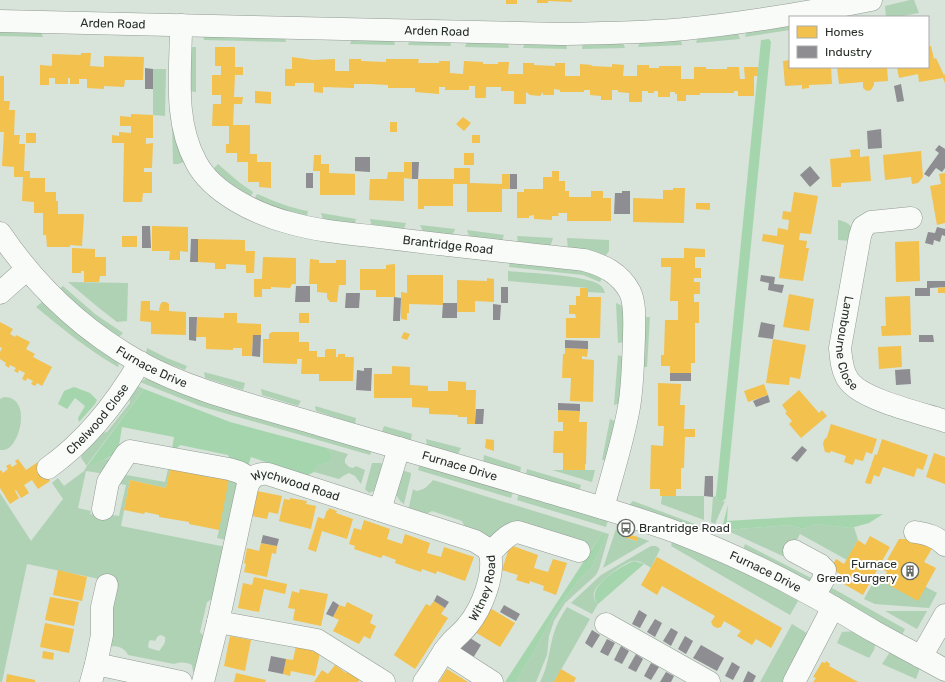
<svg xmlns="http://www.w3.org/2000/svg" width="945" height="682" font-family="Rubik,sans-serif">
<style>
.green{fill:#afd2b5;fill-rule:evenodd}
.forest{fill:#a4d5ad}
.homes{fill:#f2c14e}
.industry{fill:#8d8d92}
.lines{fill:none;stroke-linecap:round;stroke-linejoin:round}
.minor-casing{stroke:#929a93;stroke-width:23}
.minor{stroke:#f9fbf9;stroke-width:22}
.labels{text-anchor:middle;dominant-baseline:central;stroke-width:4;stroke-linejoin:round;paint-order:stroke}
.street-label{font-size:12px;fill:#272e27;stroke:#fff}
.poi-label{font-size:12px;fill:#272e27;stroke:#fff;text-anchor:start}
</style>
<rect width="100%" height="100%" fill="#d8e3da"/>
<g class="green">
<path d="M910,0H914L919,13L897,17H886L885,6Z"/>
<path d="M788,24L790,30L745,37L747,30Z"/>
<path d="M0,28L40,30L43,37L0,36Z"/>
<path d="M737,31L740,39L696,43L698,36Z"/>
<path d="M203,35H284L286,42L204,40Z"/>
<path d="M353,36L393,37L395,45L350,44Z"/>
<path d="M680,37L682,45L638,47L641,40Z"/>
<path d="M410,38L450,39L451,46L408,45Z"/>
<path d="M468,39L507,40L509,48L465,47Z"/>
<path d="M526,41H565L567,49L523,48Z"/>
<path d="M583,41H622L625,48L582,49Z"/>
<path d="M189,47H196V92L189,91Z"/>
<path d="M153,69H166L165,116L153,115Z"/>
<path d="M172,119L187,161L178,164H173Z"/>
<path d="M218,164L240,183L253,192L250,198L234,188L213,169Z"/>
<path d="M257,194C274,201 290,208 308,211L306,219L254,200Z"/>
<path d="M321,213L356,219L354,226L324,222Z"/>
<path d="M370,219L406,223L403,231L372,227Z"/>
<path d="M838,220C852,223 853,228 852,241L838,240Z"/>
<path d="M420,225L455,229L452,237L424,233Z"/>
<path d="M467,230L504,235L501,243L470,239Z"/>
<path d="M517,236L553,238L550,247L518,243Z"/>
<path d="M567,238L609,240V251L606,255L570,251L568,249Z"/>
<path d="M510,260L605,273L600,282L583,275L509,267Z"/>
<path d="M508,271C528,273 587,275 600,285C603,287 604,290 605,293L588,292V288L508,281Z"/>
<path d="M68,282L128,283L127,321L117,322L99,308Z"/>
<path d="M63,286L95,314L123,333L119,337L91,317L59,289Z"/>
<path d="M42,302C57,316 72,329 88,340C99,348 114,353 119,365L118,367C88,350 63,329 36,307Z"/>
<path d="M616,303L625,307V342L618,343Z"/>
<path d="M641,317H650L647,367H640Z"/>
<path d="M147,348L167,358L187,366L185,370L166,363L146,353Z"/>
<path d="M618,355L626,358L621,403L614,405Z"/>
<path d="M204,372L245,383L243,390L205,378Z"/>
<path d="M147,378L372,450L370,455L200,406L140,382Z"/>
<path d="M136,385L144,389L87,465L102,461L111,457L104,473H99L86,471L78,508L91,511L90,514L106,517L107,514L119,516L126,485L114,483L121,474L165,482L169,465H171L166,488L130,480L121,526L226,547L216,596L207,602L200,632L206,639L196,671L193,672L192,665C185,662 181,662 174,664L128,655C124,646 115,645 106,647L104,580L27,564L2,682H0V493L31,541L63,499L52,483L58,478L64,486L84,471L87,466L81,458L82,453L97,434L107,432L130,403L129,394ZM161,635L165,637C166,643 163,646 159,651L149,648L148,646L149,641L151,640L155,641L158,636Z"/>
<path d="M261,389L301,401L298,406L262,395Z"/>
<path d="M4,397C31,397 21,442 7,449C5,450 2,450 0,450V399Z"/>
<path d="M315,406L356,418L355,424L316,411Z"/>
<path d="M610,419L617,422L609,460H602Z"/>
<path d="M384,426L412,434L411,440L382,432Z"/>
<path d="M426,439L461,448L458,454L427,445Z"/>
<path d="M327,448L348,454L345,459V463L349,467L353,468L356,466L365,470L361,484L355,476L349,473L343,476L339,479L314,472L317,466L327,463L332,455Z"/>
<path d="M484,455L521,467L520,472L483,462Z"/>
<path d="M180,463L239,483L226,540L217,538L219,530L212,476V478L190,474Z"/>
<path d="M372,463H381L384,466L376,490L369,493L365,489Z"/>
<path d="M420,464L513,492L511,498L418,470Z"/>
<path d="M527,469L581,485L579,492L526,474Z"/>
<path d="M552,470H595L592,482Z"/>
<path d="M402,471H405L411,473V475L404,504L401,502L396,495Z"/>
<path d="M433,480L609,534L599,569L596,575L565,603L554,621L549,636L547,655L536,682H516L535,650L555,612L579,580L592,567L601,547L603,532L591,550L516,526L495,539L467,531L462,521L432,511L422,516L408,511L413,489L416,491C424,490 428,486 433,480Z"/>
<path d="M519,493L608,520L606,527L517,500Z"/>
<path d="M662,496H704V520L661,504Z"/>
<path d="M716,496L717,500L722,502L725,501L715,524L711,522L713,497Z"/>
<path d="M633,501L700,526L697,531L628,506Z"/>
<path d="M816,524L851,528L854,527L858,540L847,560L800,534L787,558L726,530L789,525L804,529Z"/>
<path d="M616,529L625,533L624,537L636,541L638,537L649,541L603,568Z"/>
<path d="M672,542L754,577L798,601L790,615L671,546Z"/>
<path d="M745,544L811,578L809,583L743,551Z"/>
<path d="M651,546H656L660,549L651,568C646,565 639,560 633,561C623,563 596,583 594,593C593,598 595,601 598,604L592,614L571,603L601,575Z"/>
<path d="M878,574L884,577L882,581L926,587L937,593L929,608L875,604L864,599Z"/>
<path d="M825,584L905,629L902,635L823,591Z"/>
<path d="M567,607L590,619L554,682H540C548,667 549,651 553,636C556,625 561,616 567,607Z"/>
<path d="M885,611H927L917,629Z"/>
<path d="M792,624L810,635L785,682H760Z"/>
<path d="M856,631L876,642L874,650L869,658L837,643L842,632Z"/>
<path d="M890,652L920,668L916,679L882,664Z"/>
</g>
<g class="forest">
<path d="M769,39L771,42L726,498L722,502L717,500L716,496L761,40Z"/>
<path d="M74,387L90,393L97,400L95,404L79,422L78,418L85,406L75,398L67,409L58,404L64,391Z"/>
<path d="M144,389L230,422L327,448L332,455C331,463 324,464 317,466L314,472L306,476L251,457L248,466L232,462L228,455L180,445L175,450L172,449L174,437L122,427L118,452L102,461L87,466Z"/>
<path d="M728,505L727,521L795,517L883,514L869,523L851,528L816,524L804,529L789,525L726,530L723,524Z"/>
<path d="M603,532L604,537L601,547L592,567L579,580L555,612L535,650L516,682H505Z"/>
<path d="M634,561L644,564L598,604C583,588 621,566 634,561Z"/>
</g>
<g class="homes">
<rect x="506" y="0" width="11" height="4"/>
<path d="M537,0H572V2L548,1V3H537Z"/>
<path d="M928,46H931L934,59L936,58L944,75L945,74V83L943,78L919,82L918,74L899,78L897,67H928Z"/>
<path d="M215,47H235V67H243V75H235L234,97H243L242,104H234L233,125H250V154H257V162H271V188L259,187V182H248V162H237V153H226V144H229V126H212L213,104H221V95H212V75H221V66H215Z"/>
<path d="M81,53H91L90,66L104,67V56L144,57L143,80H125L124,87L104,86V89L87,88V79H79V84H70V78H68V84H55V78H49V85H40V65L52,66V54L81,55Z"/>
<path d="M292,57L313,60L335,59V71H349V59H361V61L386,62V59H419L418,63H439V61H450V73L463,74L464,61L483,62V64H498V62H509L508,74H523V63H534V65L555,66V63H565V76H580V64L592,65L591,66L612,67V64L624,65L623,76H637V65H649V68H659V66H681V79H694V67H706V69H727V67H739L740,79H745L744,67H758V76H754V96H738V91H734V93H700V95H686V101H677V94H675V92H670V97H658V91H654V93H648V91H642V102H629V93L618,92V90H612V100H601V96L590,95V90H584V92H560V90L554,89V95H543V92L540,96L530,95L526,92V104H514V91H501V87H486V98H475V86H469V90H445V87H439V94L415,92V88H388V85L369,84H354V88L323,87V93L314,92V83H295V86H285V69H292Z"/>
<path d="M790,60V67H831L832,84L809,85V88L802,89V85L785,86L783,61Z"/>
<path d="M837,67H887L888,81L874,82V85L871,90L867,91L863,88V82L839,84Z"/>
<path d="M0,76H4V101H10L9,110H15L14,135H20L19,144H25L24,171H30V178H45V192H56V201H58V214H83L84,215L82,246L70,245V247H47L46,235H43V213H34V202L22,201L23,177H14V167L2,166L4,132H0Z"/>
<path d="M255,91L271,92V104L255,103Z"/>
<path d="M131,114L153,115V138H146V144L153,143L152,168H144V172H152V193H143L142,202H123L124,143H112V135L119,136V132L131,133V126H120V116L131,117Z"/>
<path d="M463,117L471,123L464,131L456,124Z"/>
<rect x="390" y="122" width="7" height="10"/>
<rect x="26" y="133" width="10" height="10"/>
<rect x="472" y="135" width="8" height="8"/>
<path d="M860,149V157L869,156L871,181L841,183V187H832L830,159L851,157L850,150Z"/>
<path d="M921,151L923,177L918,183L912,184L911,177L885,180L883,155Z"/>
<rect x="464" y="153" width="10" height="12"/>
<path d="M314,155H321V164H329V173L355,174V195H320V171H313Z"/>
<path d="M404,162H412V179L404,178V201L369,200L370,179H387L388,172H404Z"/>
<path d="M454,168H470V183L502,184V174H510V189H502V212H467V184H453V206H424V209H418V179H454Z"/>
<path d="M552,171H559V181H565V191H569V197H591V191H603V198H611V221H567V213H558L559,216H552V220L534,219V215L529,216V218H517V192H524V189H543V177H552Z"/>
<path d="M945,173V223L937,225L930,186L941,184L939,174Z"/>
<path d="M673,188H685L684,223L633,222V198L663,199V190H673Z"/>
<path d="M794,192L818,196L811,234L800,233L799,240L807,241L806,248H809L803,281L779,278L784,245L762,241L763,234L777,236L778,228L788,230L789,220L782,219L783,211L791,212Z"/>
<path d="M696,203H710V210L696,209Z"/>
<path d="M152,226L188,227V252L180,251V260H169L170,251H152Z"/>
<rect x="122" y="236" width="15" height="11"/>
<path d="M198,239L245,240V251H255L254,273H246V265L226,264V269H215V263L198,262Z"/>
<path d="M919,241L920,281L896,282L895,242Z"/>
<path d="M72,248L95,249V257H106V276H100L99,282H84V271H81V273H72Z"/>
<path d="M684,248L705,249V257H695V268H701V278H694V282H700V294H694V302H699V323H695V363H691V373H670V366H661V355H664L665,320H678V301H670L671,267H661V258H684Z"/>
<path d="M263,257L296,258V284H292L290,288L271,287V289H262V297H254V279H262Z"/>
<path d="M310,259L319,260V263H336V260H346V285H339L337,302H330L327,298V293L317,292V284H309Z"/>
<path d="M395,264V297H376V290H360V269H386V265Z"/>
<path d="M407,275H443V305L409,304V313H407V320L401,319V292L407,293Z"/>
<path d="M487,278L494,279V302L475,301V312H457V280L487,281Z"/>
<path d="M945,287V293H938V288Z"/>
<path d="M580,288H588V297H601L600,338H566V318H576L575,314H569V305H576V296H580Z"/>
<path d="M789,294L814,299L809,331L783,327Z"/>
<path d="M910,296L911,335L882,336L881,326H886L885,297Z"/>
<path d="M141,301H150V310L159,311L160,305L162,302H166L169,304V311L186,312V335L151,334V322L140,321Z"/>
<path d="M224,313H237V323L261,324V335H253L252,356H242V348H233V350L206,349V337H196L197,317L224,318Z"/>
<rect x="299" y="313" width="10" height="10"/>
<path d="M0,322L13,329L10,334L15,337L16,335L30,342L26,349L35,354L33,357L52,367L42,386L37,383L35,386L31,384L33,381L27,378L26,381L22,379L25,373L19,370L18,373L14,371L16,368L10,365L9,368L5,365L6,363L0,359V352L2,348L0,347Z"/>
<path d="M272,332H299V342H309V351H317V357H325V350L327,349H336V357H338V354H345V357H354L353,381H319V374H301L302,359H297V364L263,363V339H269V334Z"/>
<path d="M404,332L410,334L407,340L401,338Z"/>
<path d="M773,339L806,345L800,379L790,377L789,385L766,383Z"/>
<path d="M901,346L902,367L879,369L878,347Z"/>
<path d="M565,348L588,349L587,357L582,356V359L594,360L593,402L570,401L571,378H562L563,354H565Z"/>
<path d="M392,366L410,367V385L428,386V391H448V381L466,382V390H476L475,424H467V417H458V415L429,414V408L412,407V398H374V374H392Z"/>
<path d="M658,383L681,384L680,405H685L684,429H695V437H685L684,468H681V489H676V496H660V489H650L651,445L663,446L664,426H658Z"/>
<path d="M764,384L768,395L748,402L744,391Z"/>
<path d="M799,390L819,413L822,410L827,416L801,438L789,424L792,421L785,413L787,412L782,405Z"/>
<path d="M558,410L580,411L579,422H587L586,464H585V470H563V453H553L554,431H563V422H558Z"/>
<path d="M831,424L877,439L872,454L866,452L863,461L855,459L853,465L844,462L846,456L831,451L830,453L825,452L823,444L824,440L827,437Z"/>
<path d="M486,439L494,440V451L485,448Z"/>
<path d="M882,439L928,455L923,470L917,468L914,477L883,467L879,477L874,475L871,484L865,483L875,454L877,455Z"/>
<path d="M934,453L945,457V484L926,477Z"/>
<path d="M18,459L26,470L38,462L50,481L38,489L32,480L24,485L29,493L21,498L16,490L15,491L19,498L10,504L0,488V471L1,470L3,473L8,469L6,466L10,464L12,467L17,464L15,461Z"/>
<path d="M170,468L212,478V476L229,479L219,530L189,524V522L159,517V515L145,512L144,514L124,510L130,480L166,488Z"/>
<path d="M257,491L282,496L278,514L269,512L267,519L252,516Z"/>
<path d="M290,498L307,501L306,504L316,506L311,529L279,521L284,499L290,500Z"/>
<path d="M329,508L337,511L336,513L353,519L347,539L322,531L316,552L308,549L318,517L324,519L327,510L328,511Z"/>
<path d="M364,520L390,529L387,539L402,544L405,534L430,543L427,553L441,557L444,547L474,557L465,581L437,571L436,574L422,569L421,572L395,563L396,560L383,555L381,558L354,549L355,546L349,544L354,528L361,530Z"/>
<path d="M625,533L638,537L637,541L624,537Z"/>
<path d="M870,536L890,547L863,595L837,580L840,574L831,568L836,559L844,564L858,540L865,545Z"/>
<path d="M899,539H923L934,545L924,562L936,568L918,601L882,581L887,572L882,569Z"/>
<path d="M261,543L277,546L276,554L272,553L267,577L244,572L246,564L244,563L247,548L259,551Z"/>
<path d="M510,545L538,555L534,568L548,572L553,559L567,563L556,595L543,590L544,586L530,581L529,584L516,580L518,575L502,570Z"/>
<path d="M657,557L782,628L771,648L756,639L752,645L737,636L741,631L724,621L721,627L717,628L713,626L711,622L715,616L662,586L657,595L641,585Z"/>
<path d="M58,570L87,577L82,601L53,595Z"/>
<path d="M254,577L287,584L285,594L264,589L259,612L238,608L243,583L252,585Z"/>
<path d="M300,589L328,594L321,626L293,620L295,609L288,608L292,591L299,593Z"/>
<path d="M50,597L79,602L74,626L45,620Z"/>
<path d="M434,601L445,608L441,614L448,618L415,669L394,655L426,604L430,606Z"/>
<path d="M347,602L373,615L370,623L376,626L375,628L370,639L364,636L359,644L333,631L339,620L333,617L339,605L345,607Z"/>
<path d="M490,608L515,623L500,647L475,632Z"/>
<path d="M45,623L74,629L69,653L40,647Z"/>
<path d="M230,636L251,640L245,671L224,666Z"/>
<path d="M296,646L312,650L311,651L320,653L315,676L291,671L290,676L283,674L286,659L293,660Z"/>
<path d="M43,651L54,653L53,660L42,658Z"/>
<path d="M826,661L830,664L829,666L858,682H813L816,678L813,677L822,662L825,663Z"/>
<path d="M335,665L346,673L348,671L360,679L358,682H314L322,670L328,674Z"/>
<path d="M447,669L468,682H439Z"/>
<path d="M561,669L576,678L574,682H554Z"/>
<path d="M236,673L266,680L265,682H234Z"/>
<path d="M7,674L35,680V682H6Z"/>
</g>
<g class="industry">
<path d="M145,68L153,69V89H145Z"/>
<path d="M901,84L904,101L897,102L894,86Z"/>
<path d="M881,129L882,148L868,149L867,131Z"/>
<path d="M939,145L945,149V168L942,172L936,168L929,177L924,174L939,153L935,150Z"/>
<path d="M355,157H370V172L355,171Z"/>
<path d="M412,162H419L418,179H412Z"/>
<path d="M810,166L820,178L810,187L800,175Z"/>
<rect x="306" y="173" width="7" height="15"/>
<rect x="510" y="174" width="7" height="15"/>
<path d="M622,191H630V214H614L615,193H622Z"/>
<path d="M142,226H150L151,248H142Z"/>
<path d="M937,227L945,229V236L942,235L940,242L934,240L933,245L925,243L928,232L935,233Z"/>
<path d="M191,239H198V262H190Z"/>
<path d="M761,275L775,277L774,284L784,285L782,293L768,290L769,283L760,281Z"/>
<path d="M927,281H945V287L930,288V296H915V288H927Z"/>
<path d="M296,286H310V302H295Z"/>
<rect x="501" y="287" width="7" height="16"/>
<path d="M346,293H360L359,308H345Z"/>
<path d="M394,297L401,298L400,321H393Z"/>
<path d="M443,303H457V318H442Z"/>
<path d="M493,304L501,305L500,320H493Z"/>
<path d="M189,317H197L196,341L189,340Z"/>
<path d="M761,322L775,325L773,339L758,337Z"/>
<path d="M253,335H261L260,357L252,356Z"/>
<path d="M919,335H933L934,342H919Z"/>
<path d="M565,340L588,341V349L565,348Z"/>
<path d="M364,368H372L371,391L356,390L357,370L364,371Z"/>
<path d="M910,369L911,384L896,385L895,370Z"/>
<rect x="670" y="373" width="21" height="8"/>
<path d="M768,395L770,402L756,407L753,401Z"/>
<path d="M558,403L580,404V411L558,410Z"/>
<path d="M476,409H484L483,424H475Z"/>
<path d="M802,446L807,450L797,462L791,458Z"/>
<path d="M705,476H713V497L704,496Z"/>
<path d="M263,535L279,539L277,546L261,543Z"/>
<path d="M437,595L449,602L445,608L434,601Z"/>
<path d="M333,601L339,605L333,617L326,614Z"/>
<path d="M504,605L520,614L516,621L500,612Z"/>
<path d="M639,610L647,615L640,628L632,624Z"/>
<path d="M655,619L662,623L655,637L647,632Z"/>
<path d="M671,628L678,632L671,646L663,641Z"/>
<path d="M592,630L600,635L592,648L585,643Z"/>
<path d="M467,636L481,645L473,658L459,649Z"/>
<path d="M685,636L693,641L686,654L678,649Z"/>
<path d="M607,639L615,643L608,656L600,652Z"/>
<path d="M701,645L724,658L717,671L693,658Z"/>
<path d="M621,646L629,651L622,664L614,660Z"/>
<path d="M636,654L643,659L636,672L628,668Z"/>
<path d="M271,656L286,659L283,674L268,671Z"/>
<path d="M732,662L740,667L733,680L725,676Z"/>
<path d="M651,663L659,667L651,680L644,676Z"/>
<path d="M748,671L756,676L753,682H743Z"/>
<path d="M666,672L674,676L671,682H660Z"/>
</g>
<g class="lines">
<defs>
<g id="minor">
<path id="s1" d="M0,21L561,34C602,33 644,33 685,29C748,23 810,12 871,0"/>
<path id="s2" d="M181,25C181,70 173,120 196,162C212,193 256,214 290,223C322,232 355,234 388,238C453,246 519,253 584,260C603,265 620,273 630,292C636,305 634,323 634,337C633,361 633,384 629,407C623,441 612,475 603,508"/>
<path id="s3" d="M911,218L871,222L863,227L860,236L840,348C841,359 842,372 849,381C863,400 921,413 945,421"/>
<path id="s4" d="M0,233C36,286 84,331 139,362C193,392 261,407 320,425C386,444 452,464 518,483C571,499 624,513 676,532C720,549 764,569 806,592C829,604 852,619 875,632C898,645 922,657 945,670"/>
<path d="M0,293L27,269"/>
<path id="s5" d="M48,468C86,441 116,403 140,362"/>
<path d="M103,509L108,482L126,454L130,451L229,469L239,472L251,479"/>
<path d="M380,510L399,448"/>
<path d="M915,532C927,534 936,536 945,545"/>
<path d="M794,551L820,565L825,570L823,580L814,596"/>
<path d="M218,622L317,640L384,682"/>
<path d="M606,624L709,682"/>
<path d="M444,651L492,682"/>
<path d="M921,657L945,615"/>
<path d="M96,664L102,635V607L107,585"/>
<path d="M91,682L96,664L181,682"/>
<path id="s6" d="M203,682L218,622L247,488C250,477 257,473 268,474L475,541L486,548L490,553"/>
<path id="s7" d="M424,682C433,671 439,657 448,646C454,638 462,633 468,625C482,608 495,575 490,553C498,546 507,533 518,532L579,551"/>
<path d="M794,682L833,607"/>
</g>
</defs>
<use href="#minor" class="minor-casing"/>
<use href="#minor" class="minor"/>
</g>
<defs>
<symbol id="bus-ring" viewBox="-11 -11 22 22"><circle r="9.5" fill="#fff" stroke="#656d66" stroke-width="1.5"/><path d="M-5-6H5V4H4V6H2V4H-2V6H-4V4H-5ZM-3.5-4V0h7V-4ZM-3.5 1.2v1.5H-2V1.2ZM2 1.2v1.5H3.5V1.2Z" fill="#656d66"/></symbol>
<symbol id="building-ring" viewBox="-11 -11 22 22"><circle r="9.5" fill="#fff" stroke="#656d66" stroke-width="1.5"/><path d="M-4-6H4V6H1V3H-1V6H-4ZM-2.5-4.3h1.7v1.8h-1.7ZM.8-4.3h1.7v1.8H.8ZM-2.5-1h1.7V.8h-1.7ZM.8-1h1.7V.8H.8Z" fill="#656d66"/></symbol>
</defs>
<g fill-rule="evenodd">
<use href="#bus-ring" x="616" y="518" width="20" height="20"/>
<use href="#building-ring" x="900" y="561" width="20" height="20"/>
</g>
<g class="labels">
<g class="street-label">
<text stroke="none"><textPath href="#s1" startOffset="113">Arden Road</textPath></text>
<text stroke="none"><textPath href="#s1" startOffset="437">Arden Road</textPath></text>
<text stroke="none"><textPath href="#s2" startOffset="414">Brantridge Road</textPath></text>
<text stroke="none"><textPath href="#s3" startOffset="169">Lambourne Close</textPath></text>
<text stroke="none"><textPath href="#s4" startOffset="205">Furnace Drive</textPath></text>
<text stroke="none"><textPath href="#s5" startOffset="70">Chelwood Close</textPath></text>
<text stroke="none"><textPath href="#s4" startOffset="529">Furnace Drive</textPath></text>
<text stroke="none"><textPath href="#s6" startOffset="256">Wychwood Road</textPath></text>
<text stroke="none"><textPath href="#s4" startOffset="853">Furnace Drive</textPath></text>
<text stroke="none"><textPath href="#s7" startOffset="113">Witney Road</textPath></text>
</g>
<g class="poi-label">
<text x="639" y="528">Brantridge Road</text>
<text x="897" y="564" text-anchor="end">Furnace<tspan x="897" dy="14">Green Surgery</tspan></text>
</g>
</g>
<rect x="789" y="16" width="140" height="52" fill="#ffffff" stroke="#a9aba9"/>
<rect x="797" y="26" width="20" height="12" fill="#f2c14e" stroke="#a9aba9"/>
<text x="825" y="36" font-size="12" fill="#272e27">Homes</text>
<rect x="797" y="46" width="20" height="12" fill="#8d8d92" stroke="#a9aba9"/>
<text x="825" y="56" font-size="12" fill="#272e27">Industry</text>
</svg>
